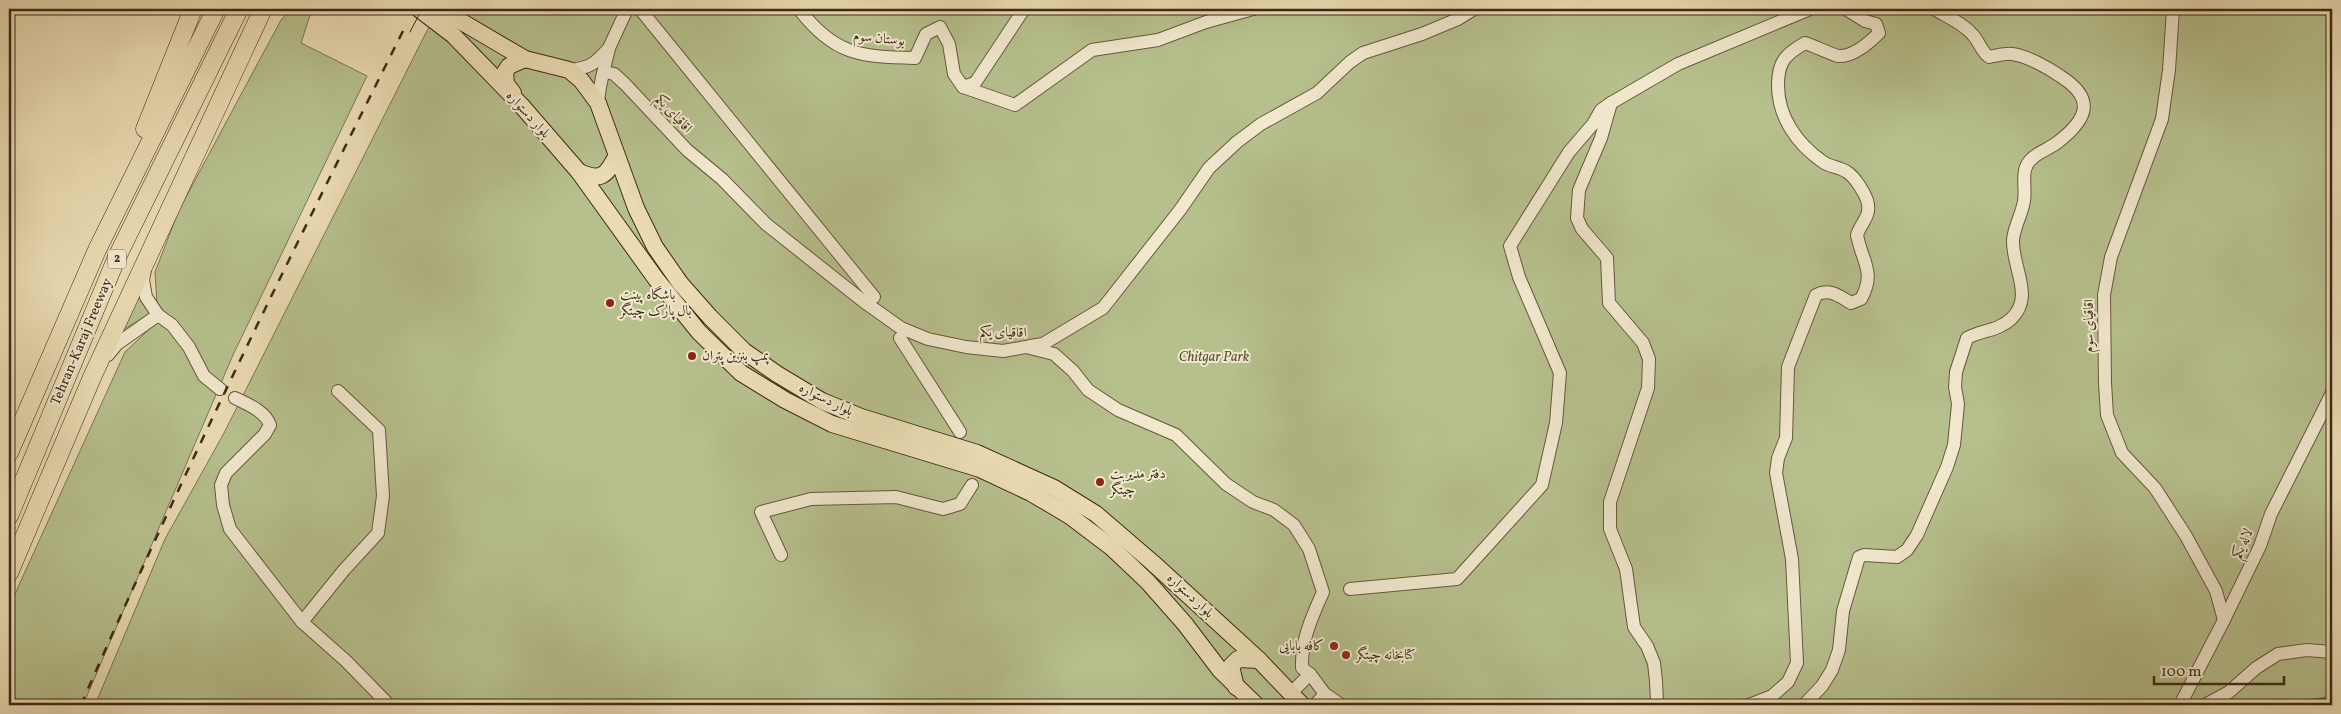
<svg xmlns="http://www.w3.org/2000/svg" width="2341" height="714" font-family="Vollkorn,Amiri,serif">
<style>
.green{fill:#b6c08d;stroke:#797652}
.lines{fill:none;stroke-linecap:round;stroke-linejoin:round}
.stream{stroke:#748174;stroke-width:2.5}
.minor-tunnel{stroke:#c7b894;stroke-width:12;stroke-dasharray:12 6;stroke-linecap:butt}
.minor-casing{stroke:#68573d;stroke-width:14}
.major-casing{stroke:#3c2b16;stroke-width:18}
.highway-casing{stroke:#3c2b16;stroke-width:19}
.minor{stroke:#f1e8ce;stroke-width:12}
.major{stroke:#eadbb3;stroke-width:16}
.highway{stroke:#eadbb3;stroke-width:18}
.tram{stroke:#3c2b16;stroke-width:1}
.rail{stroke:#3c2b16;stroke-width:2.5;stroke-dasharray:9 9;stroke-linecap:butt}
.poi-dot{fill:#8f2418;stroke:#f1e8ce;stroke-width:2}
.labels{text-anchor:middle;dominant-baseline:central;stroke-width:4;stroke-linejoin:round;paint-order:stroke}
.shield{fill:#f1e8ce;stroke:#72644d;stroke-width:1}
.shield-label{font-size:12px;font-weight:bold;fill:#3c2b16}
.street-label{font-size:14px;fill:#3c2b16;stroke:#f1e8ce}
.poi-label{font-size:14px;fill:#3c2b16;stroke:#f1e8ce;text-anchor:start}
.park-label{font-size:14px;font-style:italic;fill:#5a5034;stroke:#f1e8ce}
</style>
<rect width="100%" height="100%" fill="#eadbb3"/>
<filter id="stains"><feTurbulence type="fractalNoise" baseFrequency=".004" numOctaves="4"/><feColorMatrix values="0 0 0 0 .2 0 0 0 0 .09 0 0 0 0 .02 0 0 0 .5 -.17"/></filter>
<radialGradient id="worn" r=".72"><stop offset=".6" stop-color="#630" stop-opacity="0"/><stop offset="1" stop-color="#630" stop-opacity=".3"/></radialGradient>
<g class="green">
<path d="M291,9H312L301,43L367,76L233,355L83,705H9V607L125,352L158,321L155,272L179,210L281,20Z"/>
<path d="M438,9H2332V705H95L165,539L224,433Z"/>
<path d="M137,293L150,314L119,332Z"/>
</g>
<g class="lines">
<path class="stream" d="M2285,705L2296,702L2332,697"/>
<path class="minor-tunnel" d="M960,432L973,459L972,485"/>
<defs>
<g id="minor">
<path d="M640,9L874,297"/>
<path d="M799,9C834,55 861,57 915,58L926,34L940,27L949,44L954,74L963,87L975,83L1024,9"/>
<path d="M2173,9L2169,70L2162,119L2111,257L2104,295L2105,383L2107,415L2122,453L2155,488L2186,536L2216,591L2224,620"/>
<path d="M609,48L627,9"/>
<path d="M569,70C590,68 595,64 609,48C605,67 599,84 598,103"/>
<path d="M605,72L614,74L625,84L687,150L722,179L766,224L863,301L901,328L928,339L966,347L1003,351L1026,347L1054,354L1073,371L1088,390L1118,410L1176,435L1226,484L1253,502L1274,510L1294,525L1309,549L1323,592C1312,617 1301,640 1302,668L1310,674L1325,694L1341,705"/>
<path d="M963,87L1015,105L1092,50L1158,40L1206,22L1253,9"/>
<path d="M145,270L143,280L146,297L158,315L172,325L189,347L204,376L220,389"/>
<path d="M900,338L960,432"/>
<path d="M1030,346L1043,344L1103,308L1180,210L1209,168L1237,142L1261,124L1317,93L1350,62L1363,53L1422,34L1458,19L1474,9"/>
<path d="M108,355L117,344L158,315"/>
<path d="M235,398C249,405 265,411 270,425L265,434L226,473L221,485L223,505L230,529L302,622L346,661L389,705"/>
<path d="M781,555L761,512L811,499L896,497L943,509L960,504L972,485"/>
<path d="M1350,589L1457,579L1542,485L1556,423L1560,373L1519,277L1510,246L1569,152L1593,124L1601,110L1611,103"/>
<path d="M302,622L344,570L378,533L383,496L379,430L338,391"/>
<path d="M1291,693L1310,674"/>
<path d="M1315,705L1325,694"/>
<path d="M1654,705L1657,702L1656,681L1654,663L1647,646L1634,627L1626,569L1610,529V502L1648,388L1649,359L1643,343L1609,303L1607,258L1582,229L1577,218L1579,190L1601,138L1611,103L1678,64L1810,9"/>
<path d="M1749,705L1772,696L1788,682L1797,663L1792,559L1776,473L1778,458L1786,438L1788,367L1816,295C1830,288 1839,296 1851,303L1861,299C1876,272 1862,262 1857,235C1861,222 1872,216 1867,200C1864,192 1855,177 1847,172C1840,167 1830,167 1823,162C1797,144 1778,117 1778,85C1778,61 1786,54 1805,43C1812,45 1833,55 1838,56C1853,57 1869,43 1879,33L1876,24L1865,21L1846,9"/>
<path d="M1804,705L1822,686L1832,670L1839,650L1843,611L1859,557L1864,555L1897,557L1907,550L1917,535L1947,467L1954,445L1958,404L1955,387L1956,372L1967,338C1982,330 1998,331 2011,319C2035,297 2012,268 2013,240C2014,227 2022,214 2024,201C2026,190 2022,176 2026,167C2031,154 2048,150 2058,142C2089,118 2095,98 2060,76C2047,67 2027,56 2012,54C2005,53 1996,56 1989,57C1981,51 1980,43 1973,35C1963,23 1947,17 1934,9"/>
<path d="M2180,705L2224,620L2260,546L2271,514L2332,393"/>
<path d="M2205,705L2229,692L2256,668L2278,654L2307,650L2332,652"/>
</g>
<g id="major">
<path d="M419,9L453,35L521,105L579,172L656,279L699,332L741,373L785,400L832,424L980,469L1031,493L1070,516L1111,547L1148,582L1185,624L1220,670L1256,705"/>
<path d="M440,9L525,59L569,70L581,80L598,103L636,208L655,247L680,283L710,317L744,351L777,374L822,401L861,417L977,453L1054,488L1096,514L1153,563L1259,660L1302,705"/>
<path d="M513,93L506,84L505,72L509,66L525,59"/>
<path d="M579,172C601,181 605,177 616,157"/>
<path d="M1236,687L1231,666L1238,659L1259,660"/>
</g>
<g id="highway">
<path d="M145,129L193,9"/>
<path d="M9,453L97,250L216,9"/>
<path d="M9,516L117,257L239,9"/>
<path d="M9,573L93,375L263,9"/>
</g>
</defs>
<use href="#minor" class="minor-casing"/>
<use href="#major" class="major-casing"/>
<use href="#highway" class="highway-casing"/>
<use href="#minor" class="minor"/>
<use href="#major" class="major"/>
<use href="#highway" class="highway"/>
<path class="tram" d="M410,32L422,9"/>
<path class="rail" d="M81,705C181,476 292,252 404,29"/>
</g>
<g class="poi-dot">
<circle cx="610" cy="303" r="5"/>
<circle cx="692" cy="356" r="5"/>
<circle cx="1100" cy="482" r="5"/>
<circle cx="1334" cy="646" r="5"/>
<circle cx="1346" cy="655" r="5"/>
</g>
<g class="labels">
<rect class="shield" x="108" y="249.5" width="18" height="19" rx="4"/>
<g class="shield-label">
<text x="117" y="259">2</text>
</g>
<g class="street-label">
<text transform="translate(879 39) rotate(6)">بوستان سوم</text>
<text transform="translate(673 114) rotate(47)">اقاقیای یکم</text>
<text transform="translate(528 115) rotate(48)">بلوار دستواره</text>
<text transform="translate(2089 326) rotate(-90)">اقاقیای سوم</text>
<text transform="translate(1003 333) rotate(1)">اقاقیای یکم</text>
<text transform="translate(82 342) rotate(-67)">Tehran-Karaj Freeway</text>
<text transform="translate(826 400) rotate(26)">بلوار دستواره</text>
<text transform="translate(2243 544) rotate(-66)">لاله یکم</text>
<text transform="translate(1190 596) rotate(43)">بلوار دستواره</text>
</g>
<g class="poi-label">
<text x="620" y="295">باشگاه پینت<tspan x="620" dy="16">بال پارک چیتگر</tspan></text>
<text x="702" y="356">پمپ بنزین پتران</text>
<text x="1110" y="474">دفتر مدیریت<tspan x="1110" dy="16">چیتگر</tspan></text>
<text x="1324" y="646" text-anchor="end">کافه بابایی</text>
<text x="1356" y="655">کتابخانه چیتگر</text>
</g>
<g class="park-label">
<text x="1214" y="357">Chitgar Park</text>
</g>
</g>
<rect width="2341" height="714" fill="none" stroke="#eadbb3" stroke-width="30"/>
<rect x="10" y="10" width="2321" height="694" fill="none" stroke="#3c2b16" stroke-width="2.5"/>
<rect x="15" y="15" width="2311" height="684" fill="none" stroke="#3c2b16"/>
<path d="M2154 676v8h130v-8" fill="none" stroke="#3c2b16" stroke-width="2.5"/>
<text x="2161" y="676" font-size="15" fill="#3c2b16" stroke="#f1e8ce" stroke-width="4" paint-order="stroke">100 m</text>
<rect width="100%" height="100%" filter="url(#stains)"/>
<rect width="100%" height="100%" fill="url(#worn)"/>
</svg>
